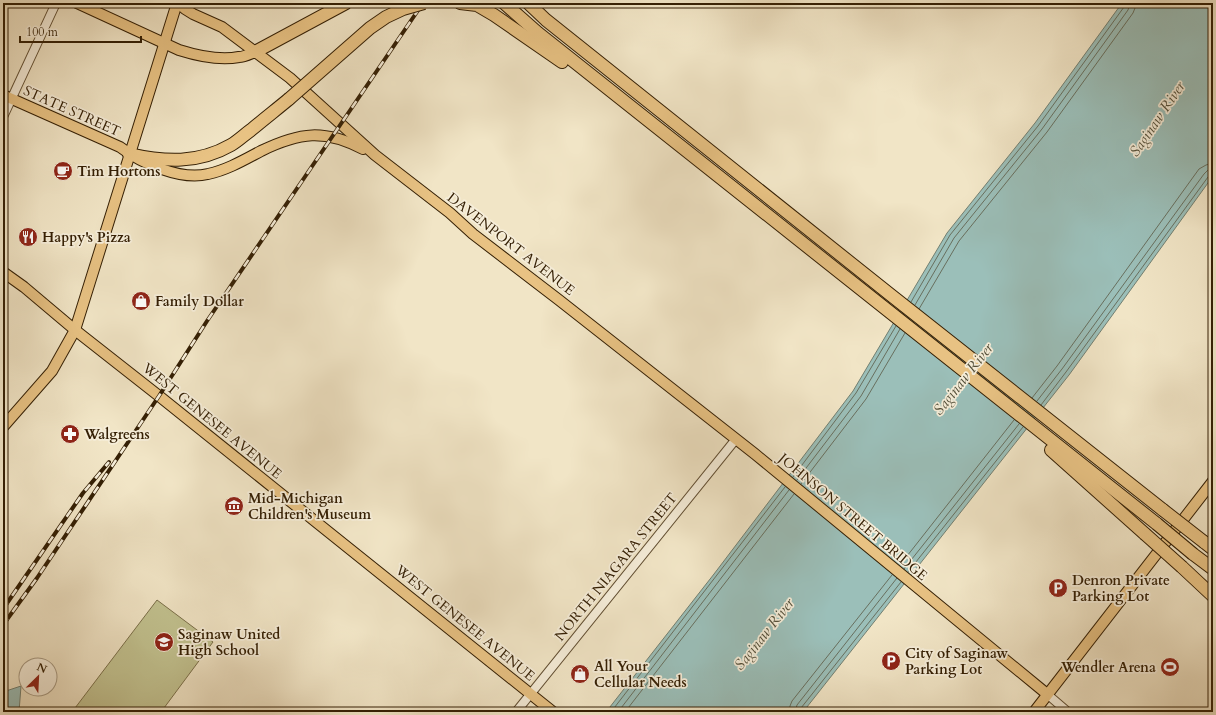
<svg xmlns="http://www.w3.org/2000/svg" width="1216" height="715" font-family="Cardo,serif">
<style>
.green{fill:#c2c290;stroke:#7b704a}
.water{fill:#9bbfb9;stroke:#727f71}
.lines{fill:none;stroke-linecap:round;stroke-linejoin:round}
.shore{stroke:#686f5e;stroke-width:1}
.minor-casing{stroke:#635034;stroke-width:10}
.major-casing{stroke:#341f04;stroke-width:12}
.highway-casing{stroke:#341f04;stroke-width:14}
.minor{stroke:#f6eeda;stroke-width:8}
.major{stroke:#e8c283;stroke-width:10}
.highway{stroke:#e8c283;stroke-width:12}
.rail-casing{stroke:#341f04;stroke-width:4}
.rail{stroke:#f6eeda;stroke-width:2.5;stroke-dasharray:8;stroke-linecap:butt}
.highway-bridge-casing{stroke:#341f04;stroke-width:14;stroke-linecap:butt}
.highway-bridge{stroke:#e8c283;stroke-width:12}
.labels{text-anchor:middle;dominant-baseline:central;stroke-width:3.5;stroke-linejoin:round;paint-order:stroke}
.street-label{font-size:14px;fill:#341f04;stroke:#f6eeda}
.poi-label{font-size:14px;font-weight:bold;fill:#341f04;stroke:#f6eeda;text-anchor:start}
.water-label{font-size:15px;font-style:italic;fill:#534f3a;stroke:#f6eeda}
</style>
<rect width="100%" height="100%" fill="#f1e5c6"/>
<filter id="stains"><feTurbulence type="fractalNoise" baseFrequency=".005" numOctaves="4"/><feColorMatrix values="0 0 0 0 .2 0 0 0 0 .09 0 0 0 0 .02 0 0 0 .5 -.17"/></filter>
<radialGradient id="worn" r=".72"><stop offset=".6" stop-color="#630" stop-opacity="0"/><stop offset="1" stop-color="#630" stop-opacity=".3"/></radialGradient>
<path class="green" d="M157,600L213,642L161,712H72Z"/>
<g class="water">
<path d="M1122,3H1213V176L1069,375L803,712H606L714,574L853,391L947,233L1035,123Z"/>
<path d="M21,686L19,712H3V692Z"/>
</g>
<g class="lines">
<g class="shore">
<path d="M911,302L950,235L1038,126L1124,7V3"/>
<path d="M915,305L954,238L1042,129L1128,10L1130,3"/>
<path d="M919,309L959,241L1047,132L1133,13L1135,8L1136,3"/>
<path d="M1032,398L1057,366L1199,169L1206,165L1213,163"/>
<path d="M1037,401L1062,369L1204,174L1208,170L1213,169"/>
<path d="M1041,405L1066,372L1208,177L1213,175"/>
<path d="M793,477L856,393L896,326"/>
<path d="M797,480L861,396L900,329"/>
<path d="M801,484L866,399L905,333"/>
<path d="M900,565L1014,420"/>
<path d="M904,569L1019,424"/>
<path d="M908,572L1023,427"/>
<path d="M611,712L785,487"/>
<path d="M618,712L789,490"/>
<path d="M625,712L794,494"/>
<path d="M789,712L790,706L792,701L892,575"/>
<path d="M795,712L797,705L897,578"/>
<path d="M800,712L801,708L901,582"/>
</g>
<defs>
<g id="minor">
<path d="M3,117L56,3"/>
<path d="M1047,694L1068,712"/>
<path d="M516,712L736,439"/>
</g>
<g id="major">
<path d="M77,3L179,50C198,56 219,61 239,57C244,57 250,54 255,52"/>
<path d="M178,3L185,9L193,14L222,27L290,78L375,155L450,213L473,234L559,300L755,454L1047,694"/>
<path d="M3,95L120,147C141,163 181,181 208,174C227,170 244,160 261,151C300,132 324,129 363,149"/>
<path d="M3,272L24,287L75,330L159,396L553,712"/>
<path d="M3,427L52,371L75,330L177,3"/>
<path d="M1034,712L1213,481"/>
</g>
<g id="highway">
<path d="M460,3L477,5L494,15L562,62"/>
<path d="M504,3L538,33L1157,524"/>
<path d="M528,3L546,20L892,296L1163,510"/>
<path d="M255,52L346,3"/>
<path d="M129,154C165,162 198,164 231,145C238,141 244,135 251,130C264,119 277,109 289,99"/>
<path d="M1051,450L1145,534"/>
<path d="M1204,542L1213,549"/>
<path d="M1193,554L1213,569"/>
<path d="M1182,567L1213,596"/>
</g>
</defs>
<use href="#minor" class="minor-casing"/>
<use href="#major" class="major-casing"/>
<use href="#highway" class="highway-casing"/>
<use href="#minor" class="minor"/>
<use href="#major" class="major"/>
<use href="#highway" class="highway"/>
<defs>
<g id="rail">
<path d="M1212,196L1213,195"/>
<path d="M3,609L83,493L109,462"/>
<path d="M3,625L37,578L159,396L207,321L423,3"/>
</g>
</defs>
<use href="#rail" class="rail-casing"/>
<use href="#rail" class="rail"/>
<defs>
<g id="highway-bridge">
<path d="M289,99L370,28L386,17L403,9L424,3"/>
<path d="M1163,510L1204,542"/>
<path d="M1157,524L1193,554"/>
<path d="M1145,534L1182,567"/>
</g>
</defs>
<use href="#highway-bridge" class="highway-bridge-casing"/>
<use href="#highway-bridge" class="highway-bridge"/>
</g>
<defs>
<symbol id="cafe-disc" viewBox="-11 -11 22 22"><circle r="9.5" fill="#8f2418" stroke="#f6eeda"/><path d="M-5.5-4.5H6V0H3Q3 3.5 0 3.5H-2.5Q-5.5 3.5-5.5 0ZM3-3.2v2h1.7v-2ZM-6 4.5H4V6H-6Z" fill="#fff"/></symbol>
<symbol id="restaurant-disc" viewBox="-11 -11 22 22"><circle r="9.5" fill="#8f2418" stroke="#f6eeda"/><path d="M-5-6h1v4h1v-4h1v4h1v-4h1v5L-1.5 .5V6h-2V.5L-5-1ZM5-6V6H3V1.5H1.5Q1.5-4 5-6Z" fill="#fff"/></symbol>
<symbol id="shop-disc" viewBox="-11 -11 22 22"><circle r="9.5" fill="#8f2418" stroke="#f6eeda"/><path d="M-5-2.5h2.3a2.7 3.5 0 0 1 5.4 0H5L5.5 6h-11ZM-1.5-2.5h3a1.5 2.3 0 0 0-3 0Z" fill="#fff"/></symbol>
<symbol id="pharmacy-disc" viewBox="-11 -11 22 22"><circle r="9.5" fill="#8f2418" stroke="#f6eeda"/><path d="M-2-6h4v4h4v4h-4v4h-4v-4h-4v-4h4Z" fill="#fff"/></symbol>
<symbol id="museum-disc" viewBox="-11 -11 22 22"><circle r="9.5" fill="#8f2418" stroke="#f6eeda"/><path d="M0-6L6-3V-2H-6V-3ZM-5-1h2V3h-2ZM-1-1h2V3h-2ZM3-1h2V3H3ZM-6 4H6V6H-6Z" fill="#fff"/></symbol>
<symbol id="parking-disc" viewBox="-11 -11 22 22"><circle r="9.5" fill="#8f2418" stroke="#f6eeda"/><path d="M-3.5-5.5H1a3.5 3.5 0 0 1 0 7H-1V5.5H-3.5ZM-1-3.4V-.6H.8a1.4 1.4 0 0 0 0-2.8Z" fill="#fff"/></symbol>
<symbol id="school-disc" viewBox="-11 -11 22 22"><circle r="9.5" fill="#8f2418" stroke="#f6eeda"/><path d="M0-5L7-2L0 1L-7-2ZM-4 1L0 2.5L4 1V4Q0 6-4 4Z" fill="#fff"/></symbol>
<symbol id="stadium-disc" viewBox="-11 -11 22 22"><circle r="9.5" fill="#8f2418" stroke="#f6eeda"/><path d="M0-5a6.5 5 0 1 0 0 10a6.5 5 0 1 0 0-10ZM-3.5-1.8h7v3.6h-7Z" fill="#fff"/></symbol>
</defs>
<g fill-rule="evenodd">
<use href="#cafe-disc" x="52" y="160" width="22" height="22"/>
<use href="#restaurant-disc" x="17" y="226" width="22" height="22"/>
<use href="#shop-disc" x="130" y="290" width="22" height="22"/>
<use href="#pharmacy-disc" x="59" y="423" width="22" height="22"/>
<use href="#museum-disc" x="223" y="495" width="22" height="22"/>
<use href="#parking-disc" x="1047" y="577" width="22" height="22"/>
<use href="#school-disc" x="153" y="631" width="22" height="22"/>
<use href="#parking-disc" x="880" y="650" width="22" height="22"/>
<use href="#stadium-disc" x="1159" y="656" width="22" height="22"/>
<use href="#shop-disc" x="569" y="663" width="22" height="22"/>
</g>
<g class="labels">
<g class="street-label">
<text transform="translate(72 111) rotate(24)">STATE STREET</text>
<text transform="translate(511 244) rotate(38)">DAVENPORT AVENUE</text>
<text transform="translate(212 421) rotate(39)">WEST GENESEE AVENUE</text>
<text transform="translate(853 517) rotate(40)">JOHNSON STREET BRIDGE</text>
<text transform="translate(616 567) rotate(-51)">NORTH NIAGARA STREET</text>
<text transform="translate(465 623) rotate(39)">WEST GENESEE AVENUE</text>
</g>
<g class="poi-label">
<text x="77" y="171">Tim Hortons</text>
<text x="42" y="237">Happy's Pizza</text>
<text x="155" y="301">Family Dollar</text>
<text x="84" y="434">Walgreens</text>
<text x="248" y="498">Mid-Michigan<tspan x="248" dy="16">Children's Museum</tspan></text>
<text x="1072" y="580">Denron Private<tspan x="1072" dy="16">Parking Lot</tspan></text>
<text x="178" y="634">Saginaw United<tspan x="178" dy="16">High School</tspan></text>
<text x="905" y="653">City of Saginaw<tspan x="905" dy="16">Parking Lot</tspan></text>
<text x="594" y="666">All Your<tspan x="594" dy="16">Cellular Needs</tspan></text>
<text x="1156" y="667" text-anchor="end">Wendler Arena</text>
</g>
<g class="water-label">
<text transform="translate(1157 119) rotate(-56)">Saginaw River</text>
<text transform="translate(963 379) rotate(-52)">Saginaw River</text>
<text transform="translate(764 634) rotate(-52)">Saginaw River</text>
</g>
</g>
<rect width="1216" height="715" fill="none" stroke="#f1e5c6" stroke-width="16"/>
<rect x="4" y="4" width="1208" height="707" fill="none" stroke="#341f04" stroke-width="2"/>
<rect x="8" y="8" width="1200" height="699" fill="none" stroke="#341f04"/>
<g transform="translate(38 677) rotate(24)"><circle r="19" fill="#f6eeda" stroke="#a89b84"/>
<path d="M0-3L7 15L0 10L-7 15Z" fill="#8f2418"/>
<text y="-6" font-size="11" font-weight="bold" text-anchor="middle" fill="#341f04">N</text>
</g>
<path d="M20 36v6h121v-6" fill="none" stroke="#341f04" stroke-width="2"/>
<text x="26" y="36" font-size="12" fill="#341f04" stroke="#f6eeda" stroke-width="3" paint-order="stroke">100 m</text>
<rect width="100%" height="100%" filter="url(#stains)"/>
<rect width="100%" height="100%" fill="url(#worn)"/>
</svg>
